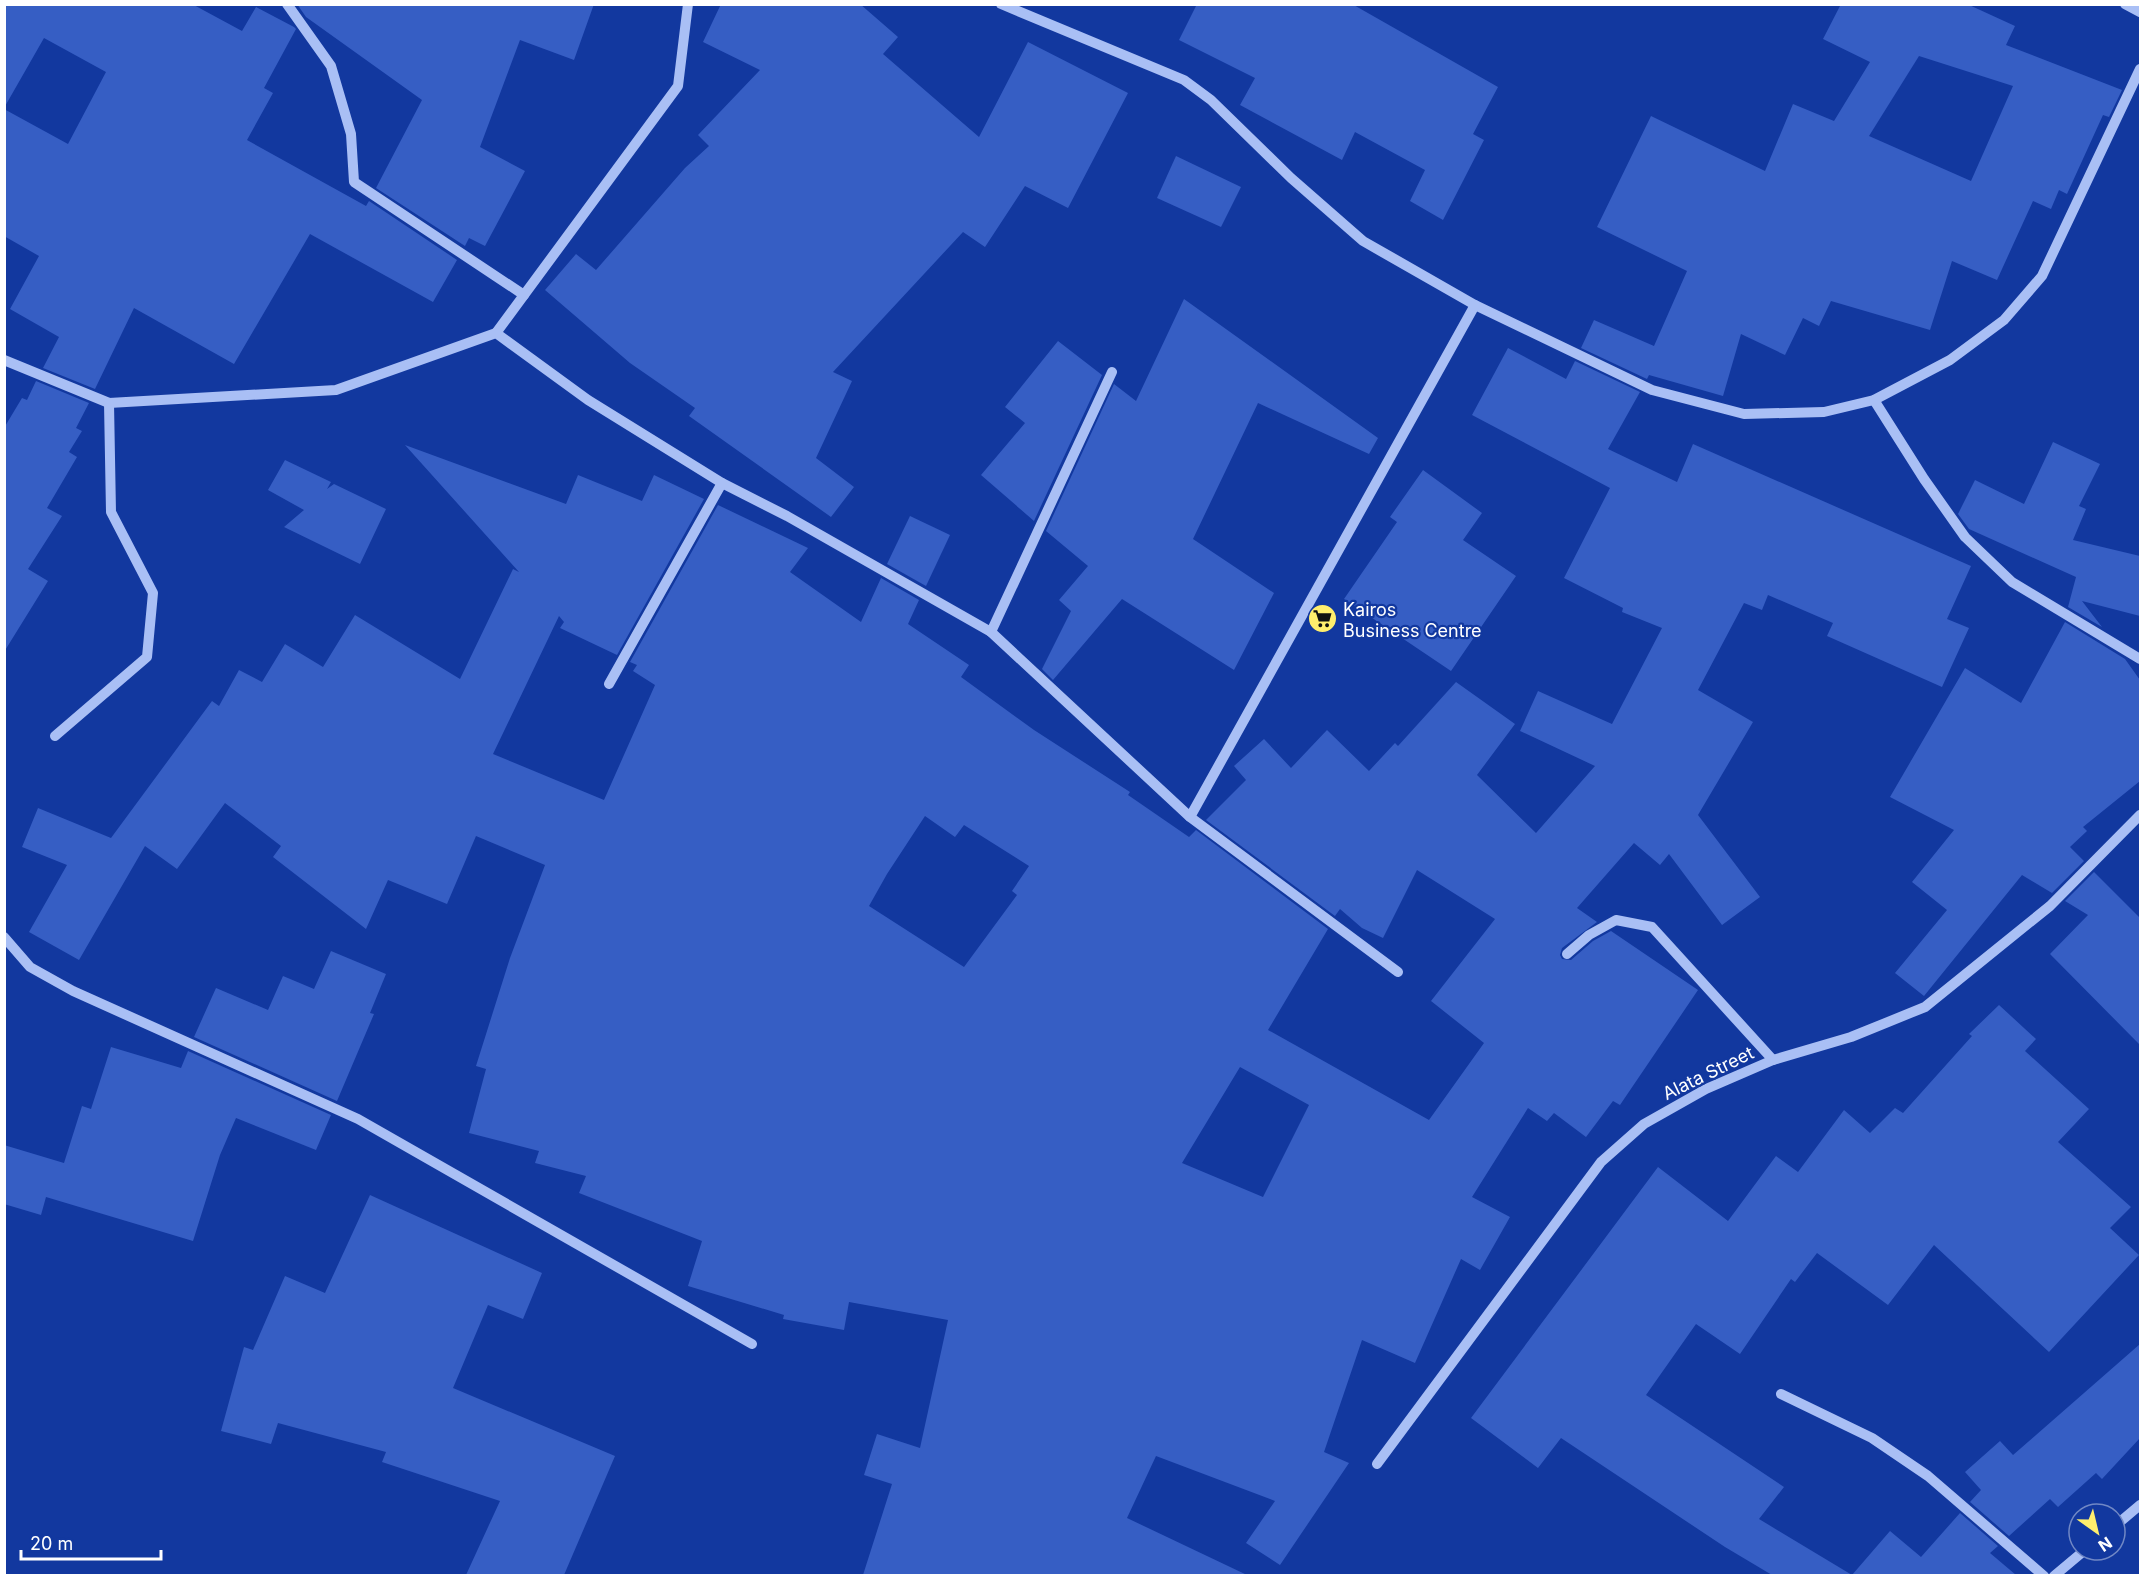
<svg xmlns="http://www.w3.org/2000/svg" width="2145" height="1580" font-family="Inter,sans-serif">
<style>
.building{fill:#365ec4;fill-rule:evenodd}
.lines{fill:none;stroke-linecap:round;stroke-linejoin:round}
.minor{stroke:#a9bff5;stroke-width:10}
.labels{text-anchor:middle;dominant-baseline:central;stroke-width:4.5;stroke-linejoin:round;paint-order:stroke}
.poi-label{font-size:18px;fill:#fff;stroke:#12389f;text-anchor:start}
.street-label{font-size:18px;fill:#fff;stroke:#12389f}
</style>
<rect width="100%" height="100%" fill="#12389f"/>
<g class="building">
<path d="M4,4H192L242,31L256,7L294,27L296,29L264,88L273,93L247,140L366,206L369,201L457,260L433,302L310,234L234,364L134,308L95,389L43,368L59,337L10,309L39,256L4,236V109L68,144L106,72L44,38L4,108Z"/>
<path d="M297,4H594L574,60L520,40L480,147L525,171L485,246L469,238L465,246L376,188L422,100L306,17Z"/>
<path d="M721,4H860L898,37L883,54L979,137L1028,42L1128,93L1068,208L1025,186L985,247L963,232L833,372L852,381L816,458L854,487L831,517L689,416L695,408L630,363L545,290L576,254L596,270L685,168L709,146L698,135L760,70L703,42Z"/>
<path d="M1197,4H1352L1498,87L1473,134L1484,140L1443,220L1410,201L1425,170L1355,132L1342,160L1240,105L1255,78L1179,40Z"/>
<path d="M1841,4H1967L2015,26L2006,45L2122,90L2109,117L2103,115L2067,194L2059,190L2051,209L2033,201L1997,280L1952,261L1930,330L1831,301L1819,326L1803,318L1785,355L1741,334L1723,396L1649,375L1647,379L1581,348L1594,320L1654,346L1687,271L1597,227L1651,116L1765,171L1793,104L1834,121L1870,62L1823,39ZM1919,56L2013,86L1971,181L1869,136Z"/>
<path d="M1176,156L1241,187L1221,227L1157,198Z"/>
<path d="M1184,299L1378,438L1369,454L1258,403L1193,539L1274,593L1234,670L1122,599L1053,680L1042,669L1071,611L1059,600L1088,566L1046,531L1114,384L1136,401Z"/>
<path d="M1058,341L1102,375L1034,521L981,475L1025,423L1005,407Z"/>
<path d="M1508,348L1566,379L1575,361L1640,392L1608,449L1677,482L1693,444L1971,566L1947,619L1969,628L1942,687L1827,636L1833,623L1768,595L1762,610L1744,603L1698,690L1753,722L1698,815L1760,897L1722,925L1669,854L1660,865L1634,843L1577,908L1597,922L1562,948L1560,955L1562,959L1571,960L1593,941L1611,931L1698,990L1620,1105L1613,1101L1586,1137L1554,1113L1547,1121L1528,1108L1472,1197L1510,1217L1480,1270L1461,1259L1415,1363L1362,1340L1324,1452L1349,1463L1280,1565L1246,1543L1275,1501L1156,1456L1127,1518L1247,1575H863L892,1484L864,1475L877,1434L920,1448L948,1320L849,1302L844,1330L783,1319L784,1315L688,1286L702,1241L579,1193L586,1176L535,1163L539,1151L469,1133L486,1069L476,1066L510,958L545,865L476,836L447,904L388,880L366,929L273,857L281,846L225,803L177,869L145,846L79,960L29,932L67,865L22,847L38,808L111,838L212,701L219,706L239,670L262,682L285,644L323,667L355,615L460,679L513,569L519,572L405,445L566,504L578,475L642,501L654,475L704,499L617,655L560,628L564,622L559,616L493,754L604,800L655,685L633,671L637,665L630,662L718,505L808,548L790,572L861,622L881,578L919,600L908,624L969,665L961,677L1034,730L1130,792L1128,795L1189,837L1196,830L1328,929L1268,1030L1429,1120L1484,1043L1431,1001L1495,919L1417,870L1383,938L1362,928L1340,909L1335,916L1206,820L1246,780L1234,766L1264,739L1291,768L1327,730L1369,771L1395,743L1398,746L1456,682L1515,724L1477,775L1536,833L1595,766L1520,731L1538,691L1612,724L1662,628L1622,612L1623,608L1564,578L1610,488L1472,415ZM925,816L955,837L964,825L1029,866L1012,891L1017,895L964,967L869,906L887,874ZM1240,1067L1309,1105L1263,1197L1182,1163Z"/>
<path d="M36,381L89,403L76,428L82,431L69,452L77,457L47,508L62,516L28,569L48,581L4,652V428L22,398L27,400Z"/>
<path d="M2053,442L2100,464L2079,506L2086,509L2073,540L2140,556V616L2082,601L2102,627L2068,607L2076,577L1969,529L1958,514L1975,480L2024,504Z"/>
<path d="M285,460L331,482L327,489L334,484L386,509L360,564L284,527L304,510L268,490Z"/>
<path d="M1423,470L1482,513L1463,540L1516,576L1451,671L1344,599L1397,522L1390,517Z"/>
<path d="M910,516L950,535L926,586L887,564Z"/>
<path d="M2065,622L2125,659L2140,680V781L2083,827L2087,831L2070,847L2084,861L2052,893L2022,875L1924,996L1895,973L1947,910L1912,882L1954,830L1890,797L1965,668L2021,703Z"/>
<path d="M2094,872L2140,918V1045L2050,954L2088,915L2065,901Z"/>
<path d="M331,951L386,974L370,1013L374,1014L337,1101L194,1037L216,988L268,1010L283,976L314,989Z"/>
<path d="M1999,1005L2036,1039L2025,1051L2089,1109L2058,1142L2131,1207L2110,1228L2139,1255L2049,1352L1934,1245L1888,1305L1817,1253L1795,1282L1791,1279L1740,1354L1696,1324L1646,1395L1784,1487L1759,1519L1852,1575L1890,1531L1921,1557L1960,1513L1998,1546L1990,1553L2016,1575H1772L1725,1547L1561,1438L1538,1468L1471,1418L1658,1167L1728,1221L1776,1156L1798,1172L1844,1110L1870,1133L1895,1108L1903,1113L1972,1036L1969,1034Z"/>
<path d="M111,1047L181,1068L188,1051L331,1115L316,1150L236,1118L220,1155L193,1241L46,1197L41,1215L4,1204V1145L64,1163L82,1106L91,1109Z"/>
<path d="M370,1195L542,1273L523,1319L488,1305L453,1388L615,1456L564,1575H466L500,1501L382,1462L386,1452L278,1423L271,1444L221,1431L244,1347L253,1350L285,1276L325,1293Z"/>
<path d="M2140,1344V1438L2102,1479L2096,1473L2058,1507L2050,1499L2009,1536L1970,1502L1981,1490L1965,1472L2000,1441L2013,1455Z"/>
</g>
<g class="lines">
<g class="minor">
<path d="M287,4L331,66L351,134L354,182L524,295"/>
<path d="M1001,4L1184,80L1211,100L1291,178L1363,241L1475,305L1652,390L1744,414L1824,412L1874,400L1950,360L2004,320L2042,276L2140,69"/>
<path d="M2125,4L2140,12"/>
<path d="M496,333L678,86L688,4"/>
<path d="M4,360L109,403L336,390L496,333L588,400L722,483L787,516L991,632L1190,817L1398,972"/>
<path d="M1874,400L1924,479L1965,537L2012,582L2140,659"/>
<path d="M991,632L1112,372"/>
<path d="M609,684L722,483"/>
<path d="M55,736L147,657L153,593L111,512L109,403"/>
<path d="M1190,817L1475,305"/>
<path d="M4,937L30,967L73,991L358,1119L752,1344"/>
<path d="M1567,954L1589,935L1616,920L1652,927L1773,1060"/>
<path d="M1781,1394L1872,1438L1928,1476L2044,1576"/>
<path d="M1377,1464L1601,1162L1644,1124L1706,1089L1773,1060L1851,1037L1925,1007L2050,906L2140,815"/>
<path d="M2115,1526L2140,1505"/>
<path d="M2054,1576L2085,1550"/>
</g>
</g>
<defs>
<symbol id="supermarket-disc" viewBox="-11 -11 22 22"><circle r="9.5" fill="#ffee6d" stroke="#12389f"/><path d="M-6-5.5h2.5l.6 2H6L4.5 2H-2.5L-4.4-4H-6ZM-1.5 3.2a1.3 1.3 0 1 0 .1 0ZM3 3.2a1.3 1.3 0 1 0 .1 0Z" fill="#111"/></symbol>
</defs>
<g fill-rule="evenodd">
<use href="#supermarket-disc" x="1306" y="602" width="33" height="33"/>
</g>
<g class="labels">
<g class="poi-label">
<text x="1343" y="609">Kairos<tspan x="1343" dy="21">Business Centre</tspan></text>
</g>
<g class="street-label">
<text transform="translate(1708 1073) rotate(-26)">Alata Street</text>
</g>
</g>
<rect width="2145" height="1580" fill="none" stroke="#ffffff" stroke-width="12"/>
<g transform="translate(2097 1532) rotate(146)"><circle r="28" fill="#12389f" stroke="#7188c5" stroke-width="1.5"/>
<path d="M0-4.5L10 22L0 15L-10 22Z" fill="#ffee6d"/>
<text y="-9" font-size="16" font-weight="bold" text-anchor="middle" fill="#ffffff">N</text>
</g>
<path d="M21 1550v9h140v-9" fill="none" stroke="#ffffff" stroke-width="3"/>
<text x="30" y="1550" font-size="18" fill="#ffffff" stroke="#12389f" stroke-width="4.5" paint-order="stroke">20 m</text>
</svg>
